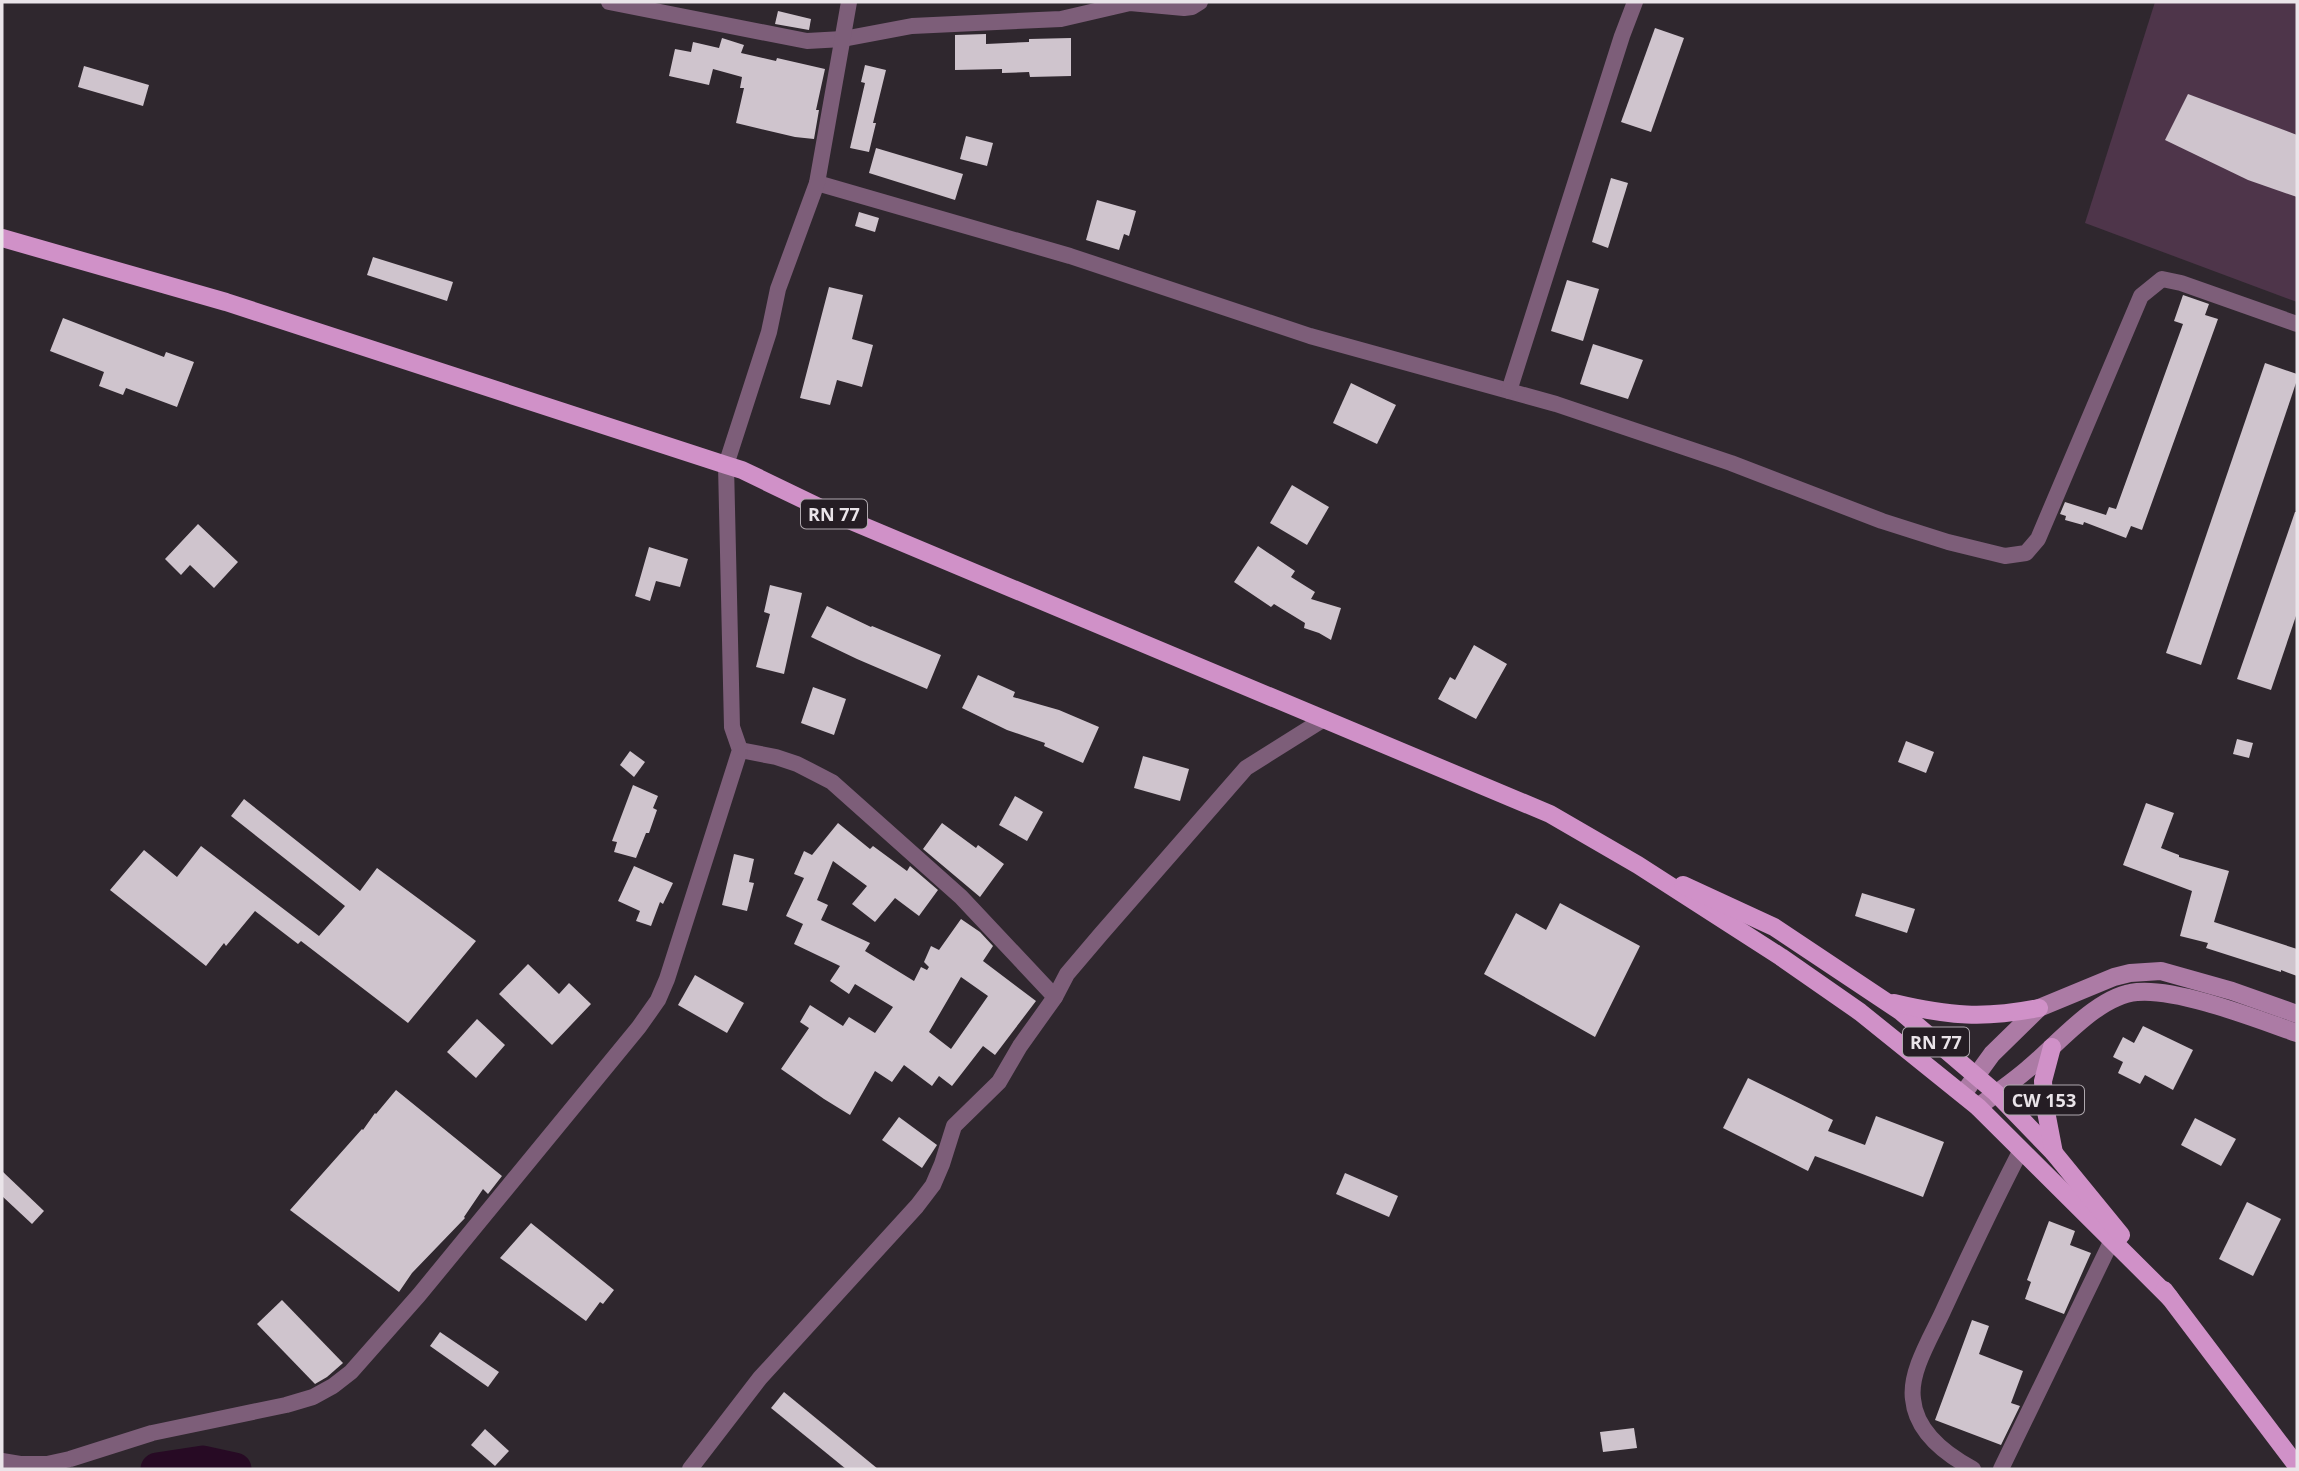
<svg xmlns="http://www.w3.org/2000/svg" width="2299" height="1471" font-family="'Open Sans',sans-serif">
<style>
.green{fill:#4e354a}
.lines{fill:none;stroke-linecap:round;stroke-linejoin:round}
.river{stroke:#270a24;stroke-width:33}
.building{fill:#cfc4cd;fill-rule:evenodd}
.street{stroke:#7d5e79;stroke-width:16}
.secondary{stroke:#ac7ba5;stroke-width:18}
.primary{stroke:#d091c8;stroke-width:18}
.labels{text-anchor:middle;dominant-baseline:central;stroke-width:7;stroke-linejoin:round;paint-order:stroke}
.shield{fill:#251d24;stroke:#afa8ae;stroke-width:2}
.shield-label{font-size:18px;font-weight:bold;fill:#eae4e9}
</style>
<rect width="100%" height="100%" fill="#2f272e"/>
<path class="green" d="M2155,2H2297V302L2085,223Z"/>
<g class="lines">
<path class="river" d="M157,1469L203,1462L235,1469"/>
</g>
<g class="building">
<path d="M778,11L811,19L809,30L775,24Z"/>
<path d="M1655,28L1684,38L1651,132L1621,122Z"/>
<path d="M986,34V44L1029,42V39L1071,38V76L1030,77L1029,72L1002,73V69L955,70V35Z"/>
<path d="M722,38L744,45L741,53L776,61L777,58L825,69L816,110H819L814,139L795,137L736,123L744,88H740L742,77L713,69L709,85L669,76L675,49L691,52L693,42L719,48Z"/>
<path d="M865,65L886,70L873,123H876L869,152L850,148L865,83L861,82Z"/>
<path d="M84,66L149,85L143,106L78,87Z"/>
<path d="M2188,94L2297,135V197L2248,180L2165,140Z"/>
<path d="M966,136L993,143L987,166L960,159Z"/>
<path d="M876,148L963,174L955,200L869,173Z"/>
<path d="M1611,178L1628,183L1608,248L1592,242Z"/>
<path d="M1097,200L1136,211L1129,236L1124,234L1119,250L1086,240Z"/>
<path d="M859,212L879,218L875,232L855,226Z"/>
<path d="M373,257L453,282L447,301L367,275Z"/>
<path d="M1567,280L1599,289L1583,341L1551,331Z"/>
<path d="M829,287L863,295L852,339L873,345L862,387L837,380L830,405L800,398Z"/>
<path d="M2183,295L2209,304L2205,315L2218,319L2142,530L2131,526L2126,538L2084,522L2083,525L2065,520L2066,516L2060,514L2065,502L2106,515L2109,507L2116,509L2183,324L2174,321Z"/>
<path d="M63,318L164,357L166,352L194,362L177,407L126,388L123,395L99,386L104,372L50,351Z"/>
<path d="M1593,344L1643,360L1628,399L1580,384Z"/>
<path d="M2265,363L2297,374V380L2201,665L2166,653Z"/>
<path d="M1351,383L1396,405L1377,444L1333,423Z"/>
<path d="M1292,485L1329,507L1307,545L1270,523Z"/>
<path d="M2295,512H2297V613L2271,690L2237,679Z"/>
<path d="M198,524L238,562L214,588L190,565L181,575L165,559Z"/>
<path d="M1258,546L1295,571L1291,577L1315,592L1311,599L1341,608L1331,640L1319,633L1304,628L1305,623L1274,604L1271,607L1234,582Z"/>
<path d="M649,547L688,559L680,587L656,581L650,601L635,596Z"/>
<path d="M770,585L802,593L784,674L756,667L770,614L764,612Z"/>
<path d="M827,606L871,627L872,626L941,655L927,689L857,659L811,637Z"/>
<path d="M1474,645L1507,664L1476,719L1438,699L1450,677L1455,680Z"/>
<path d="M978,675L1015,692L1013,697L1059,710L1099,727L1083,763L1044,746L1045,743L1007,730L962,708Z"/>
<path d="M813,687L846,699L834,735L801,723Z"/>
<path d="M2237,739L2253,743L2249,758L2233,754Z"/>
<path d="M1906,741L1934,752L1926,773L1898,762Z"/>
<path d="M630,751L645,762L634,777L620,765Z"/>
<path d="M1143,756L1189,769L1180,801L1134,788Z"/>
<path d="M633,785L658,796L653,808L657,810L649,833H646L636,858L614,852L617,842L612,841Z"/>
<path d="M1015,796L1043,812L1027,841L999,825Z"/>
<path d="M244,799L360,891L377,868L476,941L408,1023L301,941L298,944L255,911L226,946L224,943L206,966L110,890L144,850L177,877L201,846L319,936L345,906L231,816Z"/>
<path d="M2146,803L2174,813L2161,848L2179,855V857L2229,871L2214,922L2297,949V976L2281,970V972L2206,948L2208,943L2180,936L2192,891L2123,865Z"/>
<path d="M838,823L870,849L873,846L907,871L910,866L938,890L919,916L895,898L875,922L852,904L867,886L833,861L817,900L828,905L821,920L870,943L865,951L914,981L921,967L927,970L929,967L924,962L931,946L939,950L961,919L980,932L993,946L983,961L1036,1001L995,1055L983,1046L952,1086L939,1076L932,1086L904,1065L892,1082L875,1071L850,1115L824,1099L781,1069L809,1028L800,1022L810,1005L843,1026L849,1017L875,1033L893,1007L855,984L849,994L830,981L840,966L794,944L803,924L786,916L804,878L794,874L804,851L812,855ZM961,977L988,996L951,1049L929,1032Z"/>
<path d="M942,823L976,848L978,845L1004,864L980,897L923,849Z"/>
<path d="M734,854L754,859L749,882L754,883L747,911L722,905Z"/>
<path d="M634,866L673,883L663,904L660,902L651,926L636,921L640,911L618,901Z"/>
<path d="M1862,893L1915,909L1907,933L1855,916Z"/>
<path d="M1560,903L1640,946L1595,1037L1484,974L1516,913L1546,930Z"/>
<path d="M528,964L559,994L569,983L591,1004L552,1045L499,994Z"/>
<path d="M695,975L744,1003L727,1033L678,1005Z"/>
<path d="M477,1019L505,1045L476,1078L447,1052Z"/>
<path d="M2143,1026L2193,1050L2173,1090L2145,1075L2140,1084L2118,1073L2123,1062L2113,1057L2123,1037L2134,1043Z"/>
<path d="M1748,1078L1833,1120L1828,1131L1865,1145L1876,1116L1944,1142L1923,1197L1815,1156L1808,1171L1723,1128Z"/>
<path d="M396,1090L502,1176L488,1194L483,1189L464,1217L465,1218L412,1273L399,1292L290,1210L362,1129L363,1130L375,1113L376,1114Z"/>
<path d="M899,1117L937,1145L922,1168L882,1140Z"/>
<path d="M2195,1118L2236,1139L2221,1166L2181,1145Z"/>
<path d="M2,1171L44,1211L32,1224L2,1196Z"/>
<path d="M1345,1173L1398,1196L1389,1217L1336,1194Z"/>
<path d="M2247,1202L2281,1219L2253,1276L2219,1259Z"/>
<path d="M2049,1221L2075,1231L2070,1245L2091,1253L2064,1314L2025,1299L2031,1282L2027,1280Z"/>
<path d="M531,1223L614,1290L603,1304L600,1302L586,1321L500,1258Z"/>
<path d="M282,1300L343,1363L327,1377L315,1384L257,1324Z"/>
<path d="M1972,1320L1989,1326L1979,1354L2023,1371L2011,1403L2020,1406L2001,1445L1935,1420Z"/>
<path d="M440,1332L499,1372L488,1387L430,1346Z"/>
<path d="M784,1392L878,1469H846L771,1408Z"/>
<path d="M1634,1428L1637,1448L1603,1452L1600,1432Z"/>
<path d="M485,1429L509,1451L495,1466L471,1445Z"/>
</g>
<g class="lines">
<g class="street">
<path d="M609,2L807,41L843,39L912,26L1061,19L1130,3L1184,8L1192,7L1200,2"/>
<path d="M817,183L1070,256L1310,336L1556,404L1731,463L1882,521L1948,542L2005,556L2026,553L2038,539L2141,296L2162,279L2181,283L2297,324"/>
<path d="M1509,391L1622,36L1635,2"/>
<path d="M740,750L776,757L797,764L832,782L961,897L1055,997"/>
<path d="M2,1461L20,1464H47L70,1459L152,1433L286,1405L313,1397L333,1386L351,1372L419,1295L639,1027L658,1000L667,979L740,750L732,727L726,465L769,332L778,289L817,183L849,2"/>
<path d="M690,1469L760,1378L917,1206L933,1185L942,1164L954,1126L999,1082L1020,1046L1055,997L1067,974L1101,934L1246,768L1324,719"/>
<path d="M1973,1469C1945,1454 1916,1432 1913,1399C1909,1371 1933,1334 1944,1309C1969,1255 1994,1202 2021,1150"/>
<path d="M2001,1469L2112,1240"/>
</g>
<g class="secondary">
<path d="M1963,1094L1992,1054L2039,1008L2114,977L2130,973L2161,971L2232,991L2297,1014"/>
<path d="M1978,1107C1995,1094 2013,1082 2029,1068C2058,1044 2098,995 2137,992C2178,988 2257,1019 2297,1033"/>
</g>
<g class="primary">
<path d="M2,238L226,302L726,465L742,470L825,510L1550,814L1638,865L1781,957L1860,1012L1978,1107L2170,1298"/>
<path d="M1683,885L1774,927L1900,1011L1996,1093L2054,1153L2121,1235"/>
<path d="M1894,1003C1949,1016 1984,1019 2039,1008"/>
<path d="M2052,1047L2043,1081L2044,1101L2054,1153"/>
<path d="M2164,1290L2297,1466"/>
</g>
</g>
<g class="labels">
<g class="shield">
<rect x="801" y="499.5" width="66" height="29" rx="5"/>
<rect x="1903" y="1027.5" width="66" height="29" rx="5"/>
<rect x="2004" y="1085.5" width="80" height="29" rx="5"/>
</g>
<g class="shield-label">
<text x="834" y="514">RN 77</text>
<text x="1936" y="1042">RN 77</text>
<text x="2044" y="1100">CW 153</text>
</g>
</g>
<rect width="2299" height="1471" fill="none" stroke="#eae4e9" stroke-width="7"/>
</svg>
